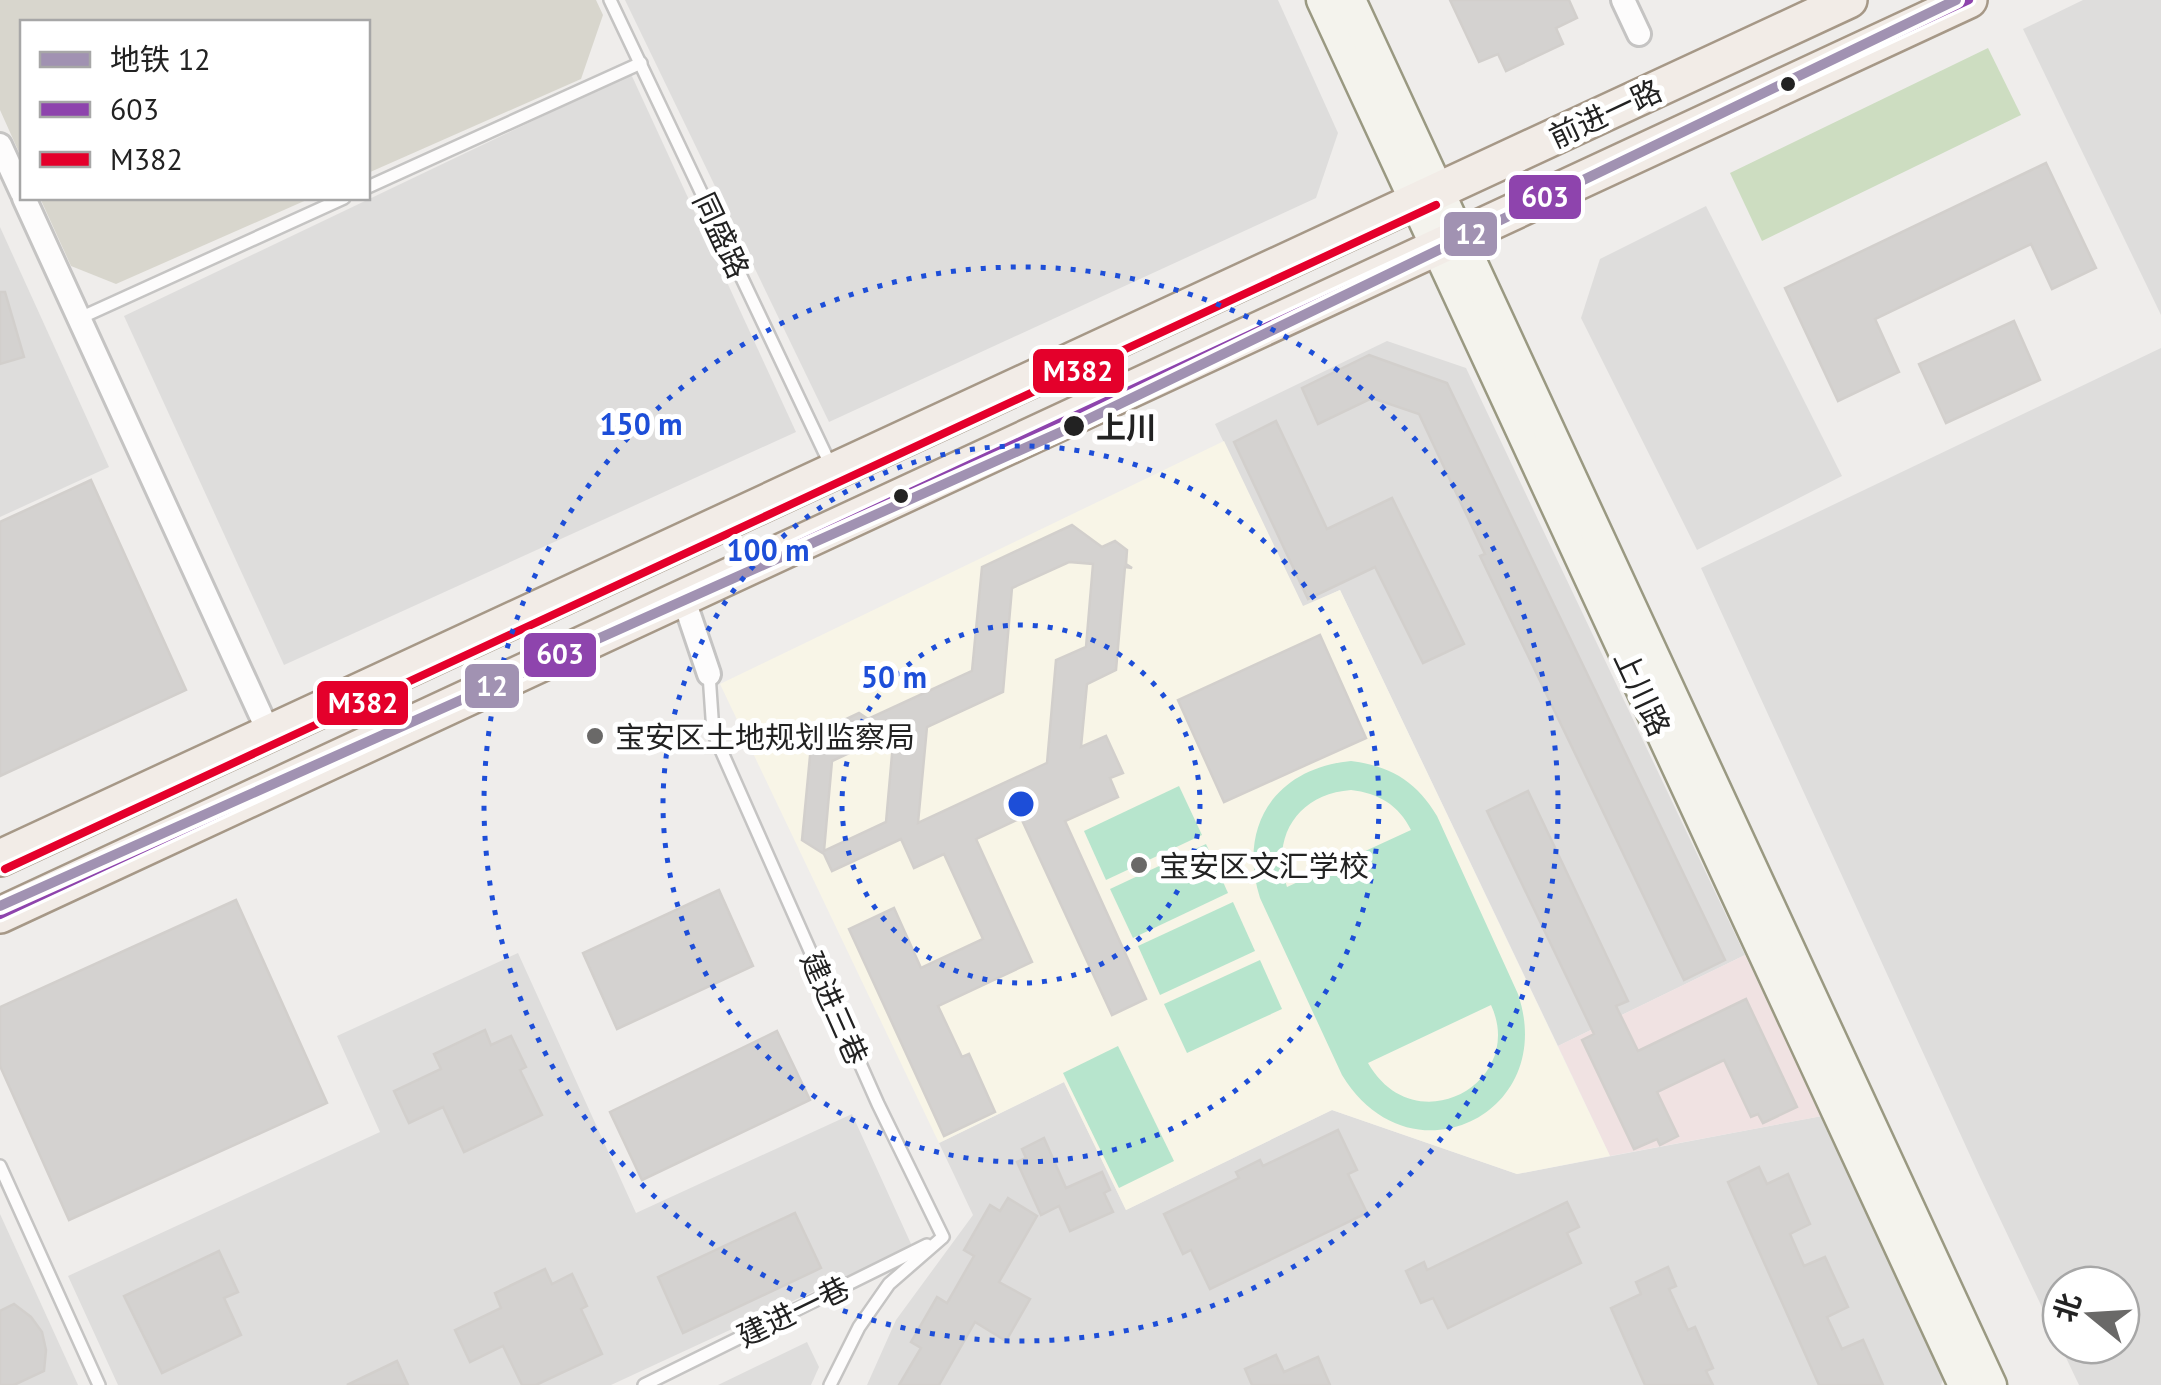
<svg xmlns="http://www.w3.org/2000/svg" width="2161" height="1385" font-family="'PT Sans','Noto Sans SC',sans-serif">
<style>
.residential{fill:#dedddc;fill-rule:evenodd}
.commercial{fill:#f0e2e2}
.education{fill:#f8f5e7}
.construction{fill:#d8d6cd}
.forest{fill:#cdddc1}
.pitch{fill:#b7e5cd;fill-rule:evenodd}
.building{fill:#d4d2d0;stroke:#d2cfcc;stroke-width:2.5;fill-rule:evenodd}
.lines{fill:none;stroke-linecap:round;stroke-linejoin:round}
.lane-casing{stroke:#c5c4c3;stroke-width:16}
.street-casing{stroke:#c5c4c3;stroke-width:28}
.secondary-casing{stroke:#9a9982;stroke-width:35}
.primary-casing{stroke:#a69887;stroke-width:40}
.lane{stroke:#fdfcfc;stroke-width:11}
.street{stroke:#fdfcfc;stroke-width:22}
.secondary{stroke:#f4f3ed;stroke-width:30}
.primary{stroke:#f2ece7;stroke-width:35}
.bus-1-casing{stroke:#fff;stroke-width:15}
.bus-2-casing{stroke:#fff;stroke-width:15}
.bus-1{stroke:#8e44ad;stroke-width:8}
.bus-2{stroke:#e4002b;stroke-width:8}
.metro-1-casing{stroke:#fff;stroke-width:18}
.metro-1{stroke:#a192b2;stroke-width:10}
.ring{fill:none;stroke:#1d4ed8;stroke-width:5;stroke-dasharray:5 10}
.bus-dot{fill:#222;stroke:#fff;stroke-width:4}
.poi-dot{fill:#6a6968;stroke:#fff;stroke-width:4}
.labels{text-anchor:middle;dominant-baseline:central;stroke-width:10;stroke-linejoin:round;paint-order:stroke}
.street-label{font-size:30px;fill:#222;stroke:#fff}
.stop-label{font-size:30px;font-weight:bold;fill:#222;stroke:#fff;text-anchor:start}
.poi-label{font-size:30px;fill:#222;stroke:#fff;text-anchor:start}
.centre{fill:#1d4ed8;stroke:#fff;stroke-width:5}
.ring-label{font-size:30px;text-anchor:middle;font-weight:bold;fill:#1d4ed8;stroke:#fff;stroke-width:10;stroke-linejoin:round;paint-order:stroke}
.line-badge{stroke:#fff;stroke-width:4}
.badge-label{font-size:28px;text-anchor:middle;font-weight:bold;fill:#fff}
</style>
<rect width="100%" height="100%" fill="#efedeb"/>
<g class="residential">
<path d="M625,0H1278L1338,133L1316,198L829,422Z"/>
<path d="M2083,0H2161V315L2023,29Z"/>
<path d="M631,74L796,432L284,665L124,316Z"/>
<path d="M1706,206L1842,476L1697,550L1581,318L1600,259Z"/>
<path d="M0,227L109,467L0,517Z"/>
<path d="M1387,341L1466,368L1745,955L1558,1046L1340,590L1303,607L1215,424Z"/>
<path d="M2161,348V1385H2079L1980,1177L1701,568ZM2061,1285H2121V1345H2061Z"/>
<path d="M518,953L636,1213L852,1114L912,1246L611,1385H118L68,1276L380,1132L337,1036Z"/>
<path d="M1064,1082L1126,1210L1332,1110L1517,1174L1822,1116L1945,1374L1941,1385H867L896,1320L973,1215L939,1143Z"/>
<path d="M0,1214L78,1385H0Z"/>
<path d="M807,1342L819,1367L811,1385H718Z"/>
</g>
<path class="commercial" d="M1745,955L1822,1116L1610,1156L1558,1046Z"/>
<path class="education" d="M1224,441L1303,606L1340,590L1610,1156L1517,1174L1332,1110L1126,1210L1064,1082L939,1143L720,684Z"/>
<g class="construction">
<path d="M0,0H596L603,15L581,79L368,173V22H22V159L0,110Z"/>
<path d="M40,198H311L116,284L71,266Z"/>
</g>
<path class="forest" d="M1988,48L2021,115L1762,241L1730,173Z"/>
<g class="pitch">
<path d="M1351,761C1391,766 1417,782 1437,816L1518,994C1559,1115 1409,1186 1342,1075L1260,898C1237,826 1276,768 1351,761ZM1351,790C1378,793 1399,805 1411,830L1287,887C1270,837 1298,794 1351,790ZM1491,1005C1527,1083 1415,1145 1368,1063Z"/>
<path d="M1179,786L1202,835L1106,880L1084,831Z"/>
<path d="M1206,844L1228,893L1133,938L1110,889Z"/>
<path d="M1233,902L1255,951L1160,995L1138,946Z"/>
<path d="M1260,960L1282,1009L1187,1053L1164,1004Z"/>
<path d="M1118,1046L1174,1161L1119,1188L1063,1073Z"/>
</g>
<g class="building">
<path d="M1450,0H1569L1577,18L1556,28L1563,44L1506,71L1498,54L1479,62Z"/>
<path d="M2046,163L2096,268L2052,289L2031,244L1875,319L1899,372L1838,401L1785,288Z"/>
<path d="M0,292H5L24,357L0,364Z"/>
<path d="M2014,321L2040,380L1946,423L1919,364Z"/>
<path d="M1369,355L1447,383L1725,960L1684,980L1480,556L1485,554L1419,414L1372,398L1318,424L1302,388Z"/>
<path d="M1276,421L1327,529L1392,498L1464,644L1423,663L1375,567L1308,599L1234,442Z"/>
<path d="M91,480L186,690L0,776V522Z"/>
<path d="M1072,525L1102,547L1115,541L1127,550L1126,564L1132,568L1125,567L1116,670L1087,684L1081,747L1106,736L1123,773L1110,778L1118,797L1065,821L1146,999L1112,1015L1021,818L976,839L1032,962L938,1006L962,1057L969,1054L995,1112L944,1136L849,929L894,908L921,968L983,939L944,854L914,868L901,839L832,871L824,854L802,840L812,735L859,713L868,719L972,671L982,567ZM1069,562L1093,564L1086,647L1056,660L1047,763L918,823L927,727L1003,692L1012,588ZM894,732L886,822L824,851L832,761Z"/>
<path d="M1320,635L1366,738L1224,802L1178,700Z"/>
<path d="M1528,791L1628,1001L1616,1006L1638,1051L1746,999L1797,1107L1763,1123L1758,1114L1751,1117L1724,1060L1657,1092L1678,1136L1660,1145L1657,1139L1634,1149L1582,1040L1594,1034L1487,811Z"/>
<path d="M719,890L753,966L617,1029L583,953Z"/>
<path d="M236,900L327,1103L69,1220L0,1066V1007Z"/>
<path d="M485,1030L491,1045L511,1036L526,1067L520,1070L542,1115L464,1152L443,1107L409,1123L394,1091L441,1069L434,1054Z"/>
<path d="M777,1031L810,1100L642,1180L610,1112Z"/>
<path d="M1338,1130L1357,1170L1348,1174L1367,1213L1210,1289L1191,1250L1183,1254L1164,1214L1239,1178L1236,1172L1260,1160L1263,1166Z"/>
<path d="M1044,1138L1066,1188L1102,1172L1110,1190L1104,1193L1113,1212L1070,1231L1059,1206L1041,1215L1017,1162L1026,1158L1022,1149Z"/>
<path d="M1759,1167L1767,1184L1788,1174L1810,1224L1790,1234L1804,1266L1825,1257L1848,1307L1827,1317L1842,1349L1863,1340L1883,1385H1819L1728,1182Z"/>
<path d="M1008,1198L1037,1216L999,1282L1030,1299L1006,1341L975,1322L939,1385H899L921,1348L911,1342L937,1297L947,1303L974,1256L964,1250L990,1205L1000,1211Z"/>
<path d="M1567,1202L1579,1227L1567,1233L1581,1263L1448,1328L1433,1298L1421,1303L1406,1271L1424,1262L1427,1270Z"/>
<path d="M795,1213L821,1268L683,1333L658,1277Z"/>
<path d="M219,1251L238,1292L224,1298L241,1335L162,1373L124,1296Z"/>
<path d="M1668,1267L1676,1286L1669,1289L1688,1330L1695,1327L1713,1368L1706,1371L1713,1385H1645L1611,1308L1641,1294L1636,1282Z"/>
<path d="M545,1269L552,1284L572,1274L587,1306L581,1309L602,1354L536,1385H522L503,1346L470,1362L455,1330L501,1308L495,1293Z"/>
<path d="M14,1304L31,1317L42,1332L46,1350L44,1371L14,1385H0V1311Z"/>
<path d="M1276,1355L1284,1372L1318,1357L1330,1385H1252L1245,1369Z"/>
<path d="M397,1361L408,1385H347Z"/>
</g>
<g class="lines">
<defs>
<g id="lane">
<path d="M610,0L831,466"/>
<path d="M368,187L641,63"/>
<path d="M80,318L344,198"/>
<path d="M709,674L713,732L878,1104L943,1237L889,1284L859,1327L830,1385"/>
<path d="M0,1166L99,1385"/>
<path d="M644,1385L927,1245"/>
</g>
<g id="street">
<path d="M1623,0L1639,34"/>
<path d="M0,145L22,193"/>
<path d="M24,198L269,733"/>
<path d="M683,597L709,674"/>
</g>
<g id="secondary">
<path d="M1322,0L1964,1385"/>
<path d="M1350,0L1991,1385"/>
</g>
<g id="primary">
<path d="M0,858L1849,0"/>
<path d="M0,915L1969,0"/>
</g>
</defs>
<use href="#lane" class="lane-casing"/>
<use href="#street" class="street-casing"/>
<use href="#secondary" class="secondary-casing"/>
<use href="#primary" class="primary-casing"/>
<use href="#lane" class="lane"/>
<use href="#street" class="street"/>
<use href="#secondary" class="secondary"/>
<use href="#primary" class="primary"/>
<defs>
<path id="bus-1" d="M0,915L1969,0"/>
<path id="bus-2" d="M5,869L1436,205"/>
</defs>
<use href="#bus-1" class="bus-1-casing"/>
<use href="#bus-2" class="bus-2-casing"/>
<use href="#bus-1" class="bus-1"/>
<use href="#bus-2" class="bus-2"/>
<defs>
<path id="metro-1" d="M0,906L1072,427L1956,0"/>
</defs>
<use href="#metro-1" class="metro-1-casing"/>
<use href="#metro-1" class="metro-1"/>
</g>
<g class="ring">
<circle cx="1021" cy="804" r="179"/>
<circle cx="1021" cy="804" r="358"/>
<circle cx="1021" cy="804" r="537"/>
</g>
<g class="bus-dot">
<circle cx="1788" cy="84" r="9"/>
<circle cx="1074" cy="426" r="12"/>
<circle cx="901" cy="496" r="9"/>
</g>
<g class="poi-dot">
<circle cx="595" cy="736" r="10"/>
<circle cx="1139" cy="865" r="10"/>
</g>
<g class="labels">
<g class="street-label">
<text transform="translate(1605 113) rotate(-25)">前进一路</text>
<text transform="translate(722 235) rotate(65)">同盛路</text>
<text transform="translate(1643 693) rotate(65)">上川路</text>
<text transform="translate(835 1008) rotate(66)">建进三巷</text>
<text transform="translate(793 1311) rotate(-26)">建进一巷</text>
</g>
<g class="stop-label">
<text x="1096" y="426">上川</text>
</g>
<g class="poi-label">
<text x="615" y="736">宝安区土地规划监察局</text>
<text x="1159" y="865">宝安区文汇学校</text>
</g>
</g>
<circle cx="1021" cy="804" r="15" class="centre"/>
<g class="ring-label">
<text x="641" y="435">150 m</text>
<text x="768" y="561">100 m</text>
<text x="894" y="688">50 m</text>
</g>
<g class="line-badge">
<rect x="1507" y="173" width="76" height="48" rx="10" fill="#8e44ad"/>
<rect x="1442" y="210" width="57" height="48" rx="10" fill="#a192b2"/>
<rect x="1031" y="347" width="95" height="48" rx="10" fill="#e4002b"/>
<rect x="522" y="631" width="76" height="48" rx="10" fill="#8e44ad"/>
<rect x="463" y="662" width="58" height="48" rx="10" fill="#a192b2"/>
<rect x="315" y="679" width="95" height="48" rx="10" fill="#e4002b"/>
</g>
<g class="badge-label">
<text x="1545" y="207">603</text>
<text x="1471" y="244">12</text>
<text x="1078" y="381">M382</text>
<text x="560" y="664">603</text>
<text x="492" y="696">12</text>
<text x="363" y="713">M382</text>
</g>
<rect x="20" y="20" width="350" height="180" fill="#ffffff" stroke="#a7a7a7" stroke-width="2.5"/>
<rect x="40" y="52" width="50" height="15" fill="#a192b2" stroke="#a7a7a7" stroke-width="2.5"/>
<text x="110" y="70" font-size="30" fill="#222222">地铁 12</text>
<rect x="40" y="102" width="50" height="15" fill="#8e44ad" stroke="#a7a7a7" stroke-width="2.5"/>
<text x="110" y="120" font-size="30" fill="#222222">603</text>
<rect x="40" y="152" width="50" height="15" fill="#e4002b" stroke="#a7a7a7" stroke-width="2.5"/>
<text x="110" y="170" font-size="30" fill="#222222">M382</text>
<g transform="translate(2091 1315) rotate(288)"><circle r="48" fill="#ffffff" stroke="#a7a7a7" stroke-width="2.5"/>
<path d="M0-8L18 38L0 25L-18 38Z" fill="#6a6968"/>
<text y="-15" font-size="28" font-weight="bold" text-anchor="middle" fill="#222222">北</text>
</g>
</svg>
